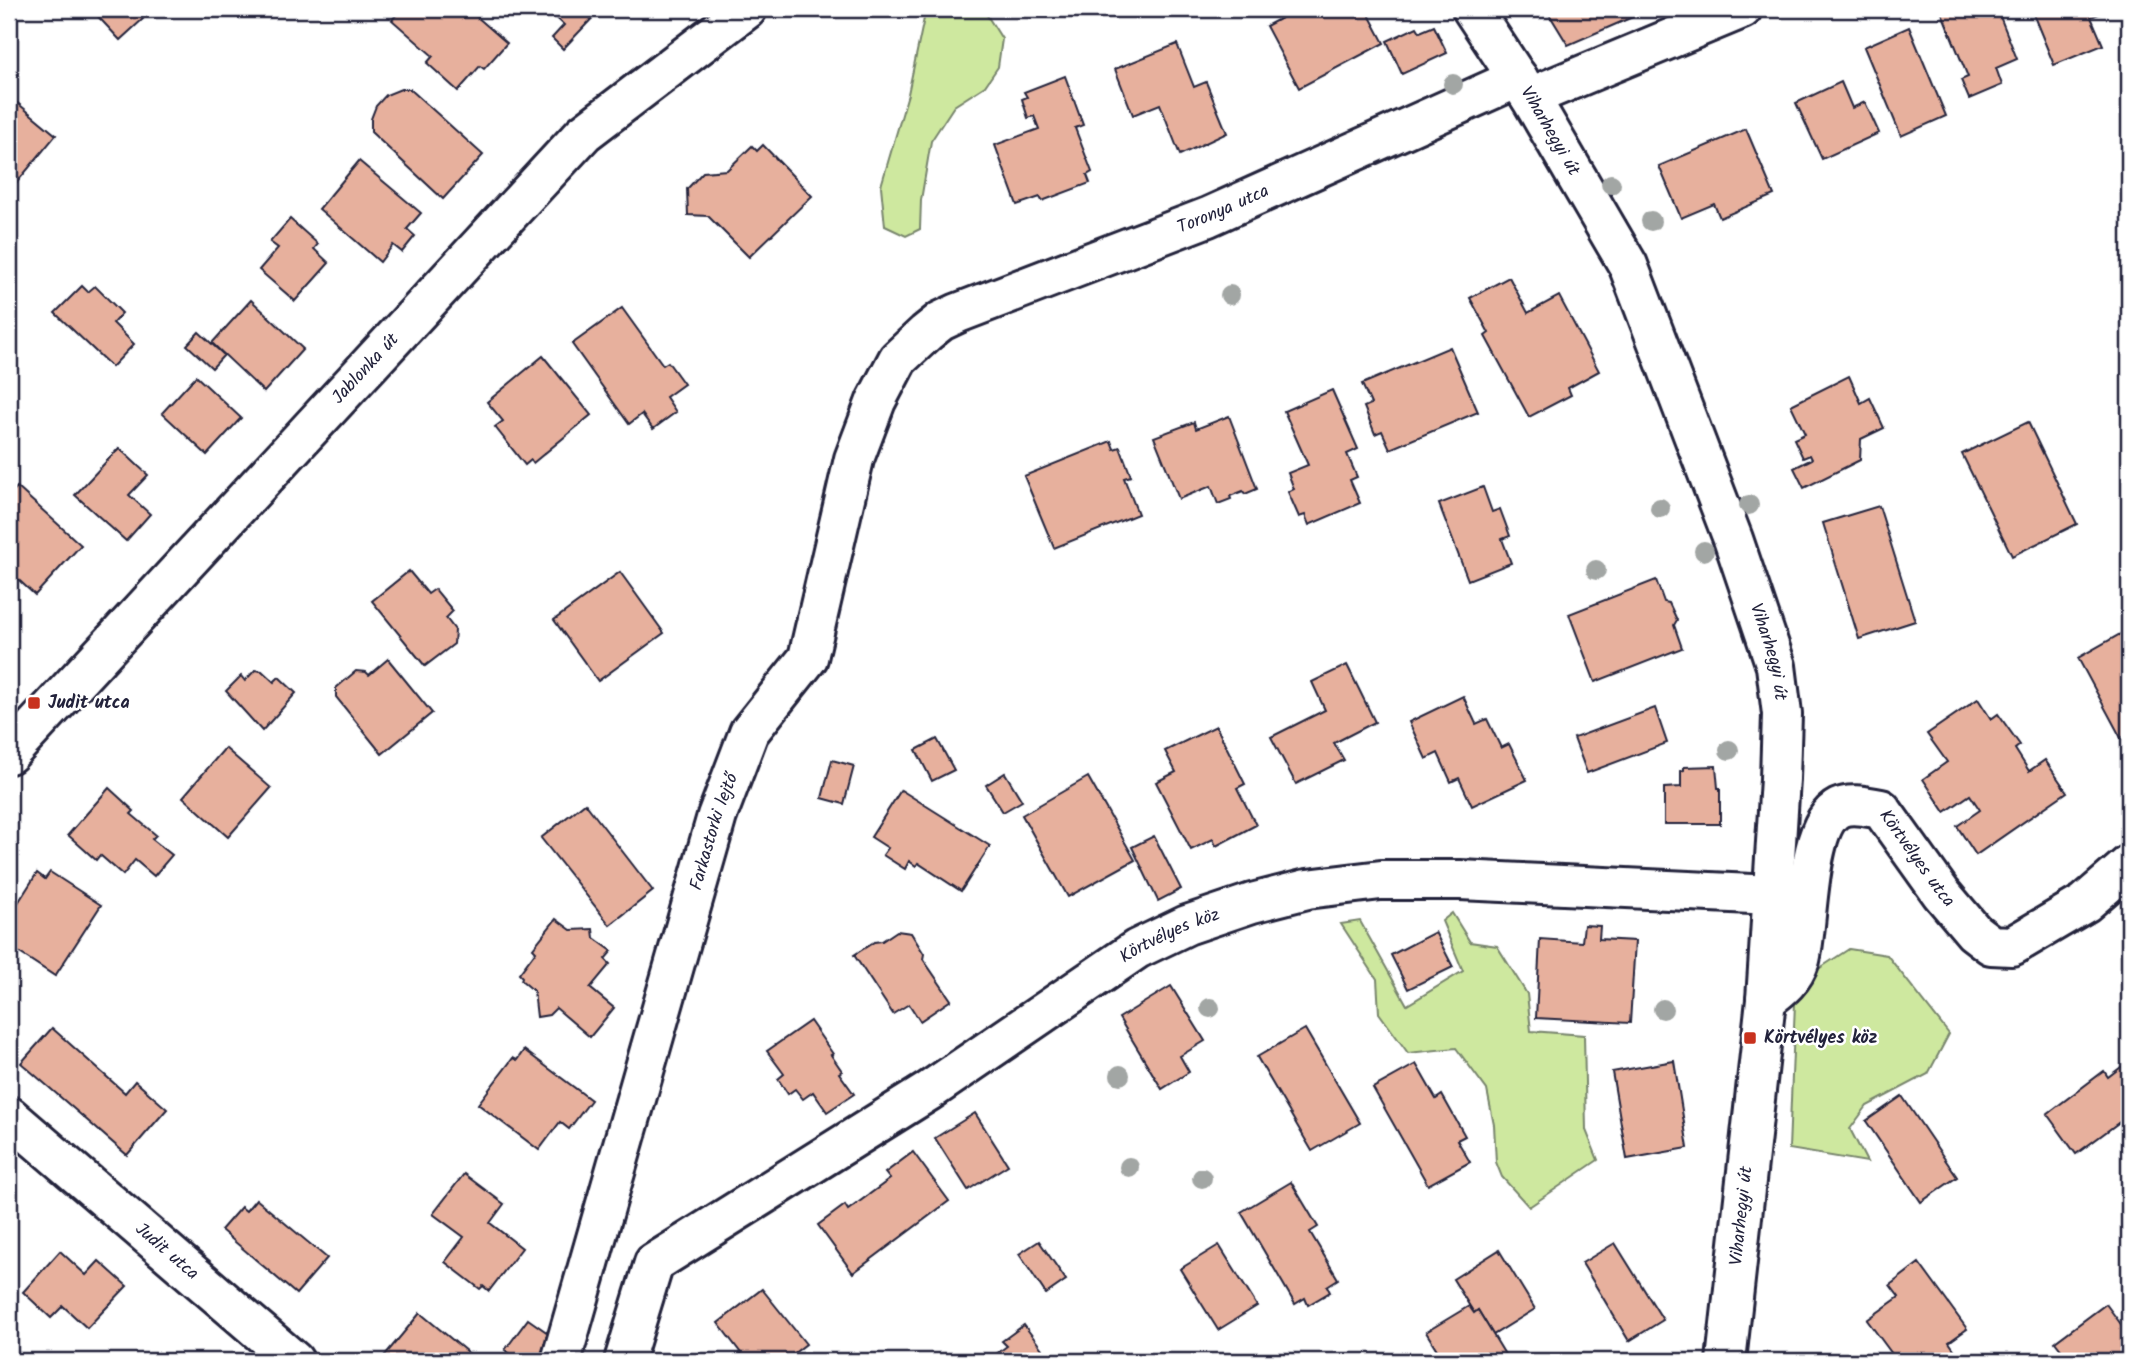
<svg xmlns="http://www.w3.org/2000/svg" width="2138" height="1370" font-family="Kalam,sans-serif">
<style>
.green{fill:#cee89f;stroke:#78856d;stroke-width:2}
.building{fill:#e7b09d;stroke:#22223b;stroke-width:2}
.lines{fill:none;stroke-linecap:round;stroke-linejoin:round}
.minor-casing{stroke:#22223b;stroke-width:44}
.minor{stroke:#fff;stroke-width:38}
.tree{fill:#a2a6a4}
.poi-dot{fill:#c8321e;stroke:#fff;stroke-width:2.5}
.labels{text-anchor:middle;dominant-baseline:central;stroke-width:5;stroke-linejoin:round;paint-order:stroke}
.street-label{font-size:18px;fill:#22223b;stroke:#fff}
.poi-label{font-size:18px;font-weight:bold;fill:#22223b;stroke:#fff;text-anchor:start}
</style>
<rect width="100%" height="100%" fill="#fff"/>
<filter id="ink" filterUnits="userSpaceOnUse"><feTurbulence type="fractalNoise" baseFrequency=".0143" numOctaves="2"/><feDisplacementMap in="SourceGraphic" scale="14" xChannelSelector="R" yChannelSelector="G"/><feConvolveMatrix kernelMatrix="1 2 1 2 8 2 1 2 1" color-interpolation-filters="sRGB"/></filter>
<g filter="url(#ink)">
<g class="green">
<path d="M926,9H983L1002,39L998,67L985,86L954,106L931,141L921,200L920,229L906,236L885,226L881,186L908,94Z"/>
<path d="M1452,913L1470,942L1497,946L1527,994L1531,1031L1584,1035L1586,1130L1598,1160L1529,1207L1502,1177L1496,1162L1494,1125L1487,1090L1456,1048L1408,1053L1379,1013L1377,979L1341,924L1360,921L1407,1005L1463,971L1442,921Z"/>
<path d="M1849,949L1887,955L1949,1034L1928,1074L1867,1106L1850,1129L1867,1162L1789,1149L1795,1003L1800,981Z"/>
</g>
<g class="building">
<path d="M91,9H133L143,19L120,40Z"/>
<path d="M401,9H468L507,43L484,69L480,66L458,91L427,63L433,56L392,20Z"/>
<path d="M547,9H601L563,49L552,38L564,25Z"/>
<path d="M1298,9H1366L1384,43L1299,88L1266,26Z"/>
<path d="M1546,9H1651L1568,45Z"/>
<path d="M1953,9H1997L2017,59L1996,68L2002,85L1969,99L1961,80L1968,77L1942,13Z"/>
<path d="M2031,9H2106L2104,12L2091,17L2103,45L2054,65Z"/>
<path d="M1434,26L1447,53L1402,74L1387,41L1417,27L1420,32Z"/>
<path d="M1909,27L1946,116L1901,136L1864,47Z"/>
<path d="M1177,44L1194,87L1206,82L1227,133L1180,155L1160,104L1133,115L1115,69Z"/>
<path d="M1065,76L1083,125L1075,128L1092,172L1087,175L1090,183L1042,201L1040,197L1017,205L995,145L1039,129L1034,116L1028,118L1022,99L1027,97L1024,92Z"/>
<path d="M1841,82L1852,108L1865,102L1879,133L1822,159L1796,103Z"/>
<path d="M401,89H410L483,155L443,199L371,132V119L376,106L386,95Z"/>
<path d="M9,96L56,135L9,192Z"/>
<path d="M1746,129L1774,195L1720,218L1714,204L1681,218L1659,166Z"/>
<path d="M763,145L812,196L749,257L708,216L688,215L687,189L703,172L727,170L752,146L757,151Z"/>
<path d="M359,161L421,213L407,229L415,236L402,252L393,245L380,262L319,209Z"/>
<path d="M290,219L318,244L314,249L329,263L295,301L259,270L278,248L270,242Z"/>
<path d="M1509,277L1528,313L1559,296L1599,371L1568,388L1571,395L1529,417L1485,336L1489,333L1470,298Z"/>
<path d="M82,286L88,292L95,286L122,313L113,323L134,344L112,367L55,313Z"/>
<path d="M251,300L303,349L264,392L212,343Z"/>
<path d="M622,308L663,365L668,362L684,384L666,397L676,412L653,429L642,414L629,424L572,344Z"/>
<path d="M199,332L224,355L212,368L187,345Z"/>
<path d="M1450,347L1478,412L1390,449L1382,431L1375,434L1364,407L1371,404L1362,384Z"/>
<path d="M543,356L591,415L533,463L531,460L525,465L495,427L503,421L487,402Z"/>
<path d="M196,376L241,418L207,455L162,413Z"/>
<path d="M1849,376L1861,403L1870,398L1884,428L1861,439L1860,460L1804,488L1794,468L1812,459L1810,455L1803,458L1794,439L1805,434L1791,405Z"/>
<path d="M1332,390L1358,449L1347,454L1357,477L1350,480L1360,503L1309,525L1305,515L1299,517L1288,492L1294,489L1288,473L1308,465L1284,411Z"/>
<path d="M1229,416L1257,489L1245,494L1243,491L1230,496L1231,499L1218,504L1211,486L1179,499L1154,437L1194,422L1196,429Z"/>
<path d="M2028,422L2077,524L2012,556L1962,454Z"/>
<path d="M1111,441L1114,449L1120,447L1131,476L1124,478L1138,514L1054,548L1024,476Z"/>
<path d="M119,448L148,475L129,495L150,514L126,541L75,495Z"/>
<path d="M17,487L81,545L35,595L9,571V540L12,537L9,535V496Z"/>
<path d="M1483,487L1492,512L1500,509L1510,536L1502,539L1511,563L1468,580L1439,504Z"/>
<path d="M1879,506L1915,621L1859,639L1823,523Z"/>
<path d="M409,571L428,594L435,589L453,611L446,618L455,630L454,644L425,666L372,601Z"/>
<path d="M620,572L664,633L598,681L554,620Z"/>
<path d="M1656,580L1664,602L1669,603L1677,620L1674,625L1682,648L1595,682L1569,614Z"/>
<path d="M2124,632L2129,642V734L2121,738L2078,658Z"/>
<path d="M388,659L432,713L382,754L336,697V688L356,671L366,672L369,675Z"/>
<path d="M1347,665L1375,722L1334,743L1344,760L1296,784L1271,737L1325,710L1312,682Z"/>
<path d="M255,670L262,671L274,682L279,677L296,693L262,731L226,691L241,676L245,681Z"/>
<path d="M1463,696L1476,724L1487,719L1501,748L1509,744L1527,780L1472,806L1459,778L1451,782L1438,753L1426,759L1409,722Z"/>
<path d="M1978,699L1991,719L1998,714L2020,745L2015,749L2029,771L2045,760L2067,792L1976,855L1957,826L1980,810L1970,795L1945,812L1923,779L1947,762L1927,734Z"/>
<path d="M1655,708L1667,743L1587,773L1574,738Z"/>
<path d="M1216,726L1245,784L1237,788L1256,825L1216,846L1213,839L1191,850L1156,782L1176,772L1165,751Z"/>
<path d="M937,739L954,770L932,781L916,750Z"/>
<path d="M225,748L271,788L228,837L183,797Z"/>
<path d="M832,760L854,766L844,804L822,798Z"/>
<path d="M1716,766L1718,788H1720V824H1664V788L1681,787V771L1684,770V767Z"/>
<path d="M1005,773L1022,801L1003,812L986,785Z"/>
<path d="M1088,777L1135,860L1068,897L1022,815Z"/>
<path d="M109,788L134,811L131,814L156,835L152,839L172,855L154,876L135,860L123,875L100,855L96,860L68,835Z"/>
<path d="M901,790L990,846L961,891L918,863L916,866L909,861L905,869L883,855L888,848L871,837Z"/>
<path d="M585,803L653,891L610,925L541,838Z"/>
<path d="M1154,836L1181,889L1158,901L1132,847Z"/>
<path d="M50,872L101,905L55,976L9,946V917L37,873L45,879Z"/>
<path d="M556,919L571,930L593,929L594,938L612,951L605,959L610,964L590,988L614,1008L590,1037L556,1008L549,1015L537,1017L534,991L521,980L522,977L519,974L536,951L533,948Z"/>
<path d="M1584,925L1600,926L1599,939L1635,941L1630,1023L1536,1018L1540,939L1582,942Z"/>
<path d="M897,931L911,933L924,954L923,959L951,1000L920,1021L909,1004L893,1014L854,955L874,942L882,941Z"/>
<path d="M1435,932L1453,967L1408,989L1391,955Z"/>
<path d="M1171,986L1205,1041L1180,1056L1189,1072L1162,1089L1119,1018Z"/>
<path d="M810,1021L833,1054L831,1055L842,1071L839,1073L854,1094L827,1112L813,1092L803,1099L795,1089L788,1094L778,1079L784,1074L767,1051Z"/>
<path d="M52,1028L125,1093L135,1081L167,1109L127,1155L21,1063Z"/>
<path d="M1305,1029L1360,1123L1312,1151L1257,1057Z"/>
<path d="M524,1050L591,1100L569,1129L560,1122L539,1150L478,1104L513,1058L517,1060Z"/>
<path d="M1674,1061L1688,1148L1627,1159L1612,1072Z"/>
<path d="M2129,1061V1115L2076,1154L2047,1114L2104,1071L2108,1077Z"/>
<path d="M1416,1064L1436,1099L1442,1095L1465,1136L1457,1140L1470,1162L1428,1185L1373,1088Z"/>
<path d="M1902,1096L1957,1177L1921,1202L1866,1121Z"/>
<path d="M975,1113L1008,1165L968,1190L935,1138Z"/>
<path d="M913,1152L949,1201L853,1273L818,1225L845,1205L848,1210L890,1179L885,1173Z"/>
<path d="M464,1174L504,1204L490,1223L522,1248L489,1291L483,1286L480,1289L445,1262L464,1237L433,1214Z"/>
<path d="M1291,1182L1318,1227L1310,1232L1338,1279L1327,1286L1330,1292L1308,1305L1305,1298L1295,1304L1241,1212Z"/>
<path d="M256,1199L327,1258L296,1294L221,1230L241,1207L246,1211Z"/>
<path d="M1039,1241L1066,1280L1046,1294L1019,1254Z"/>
<path d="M1615,1243L1663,1320L1629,1341L1582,1263Z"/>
<path d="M1219,1245L1257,1306L1218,1330L1180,1269Z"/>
<path d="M1499,1250L1535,1309L1493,1335L1478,1310L1474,1313L1453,1279Z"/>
<path d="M60,1251L86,1275L99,1261L127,1286L87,1328L63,1306L51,1318L23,1292Z"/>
<path d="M1919,1263L1967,1329L1949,1342L1962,1361H1906L1901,1354L1895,1358L1867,1320L1899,1297L1890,1285Z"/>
<path d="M762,1289L806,1344L784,1361H747L718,1323Z"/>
<path d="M2106,1304L2129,1335V1361H2070L2055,1342Z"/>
<path d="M1469,1306L1474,1313L1478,1310L1509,1361H1444L1426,1332Z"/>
<path d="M420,1313L478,1361H380Z"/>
<path d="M528,1319L555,1338L538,1361H520L505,1350Z"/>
<path d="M1024,1325L1051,1361H987L1007,1346L1002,1341Z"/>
</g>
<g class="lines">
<defs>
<g id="minor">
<path id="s1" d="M1472,9L1530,97L1628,265L1733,539L1776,666L1782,714L1780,779L1766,1000L1726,1361"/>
<path d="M1530,97L1742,9"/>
<path id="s2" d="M9,754L584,133L747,9"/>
<path id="s3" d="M1766,1000C1781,989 1794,979 1800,960C1809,926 1805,825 1839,808C1852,802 1868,807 1881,809L1941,893L1974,932L1991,945L2012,946L2085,903L2129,865"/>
<path id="s4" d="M9,1116L294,1361"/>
<path id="s5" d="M561,1361L717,816L749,732L808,658L854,459L876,401L898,359L926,333L941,321L958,313L1208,217L1518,78"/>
<path id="s6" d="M624,1361L654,1263L929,1091L1137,949L1187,925L1252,903L1307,889L1381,880H1460L1773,895"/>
</g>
</defs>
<use href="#minor" class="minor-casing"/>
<use href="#minor" class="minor"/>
</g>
<g class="tree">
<circle cx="1453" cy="84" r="10"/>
<circle cx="1611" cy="184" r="10"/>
<circle cx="1651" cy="221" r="10"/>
<circle cx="1230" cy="295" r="10"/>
<circle cx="1749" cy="505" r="10"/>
<circle cx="1660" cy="508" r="10"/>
<circle cx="1704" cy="551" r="10"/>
<circle cx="1596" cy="570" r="10"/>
<circle cx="1729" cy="750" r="10"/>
<circle cx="1210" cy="1008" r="10"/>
<circle cx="1663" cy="1009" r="10"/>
<circle cx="1120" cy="1075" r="10"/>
<circle cx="1129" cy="1167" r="10"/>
<circle cx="1202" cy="1178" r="10"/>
</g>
</g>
<g class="poi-dot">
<rect x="27" y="696" width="14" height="14" rx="3.5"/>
<rect x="1743" y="1031" width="14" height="14" rx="3.5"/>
</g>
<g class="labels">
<g class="street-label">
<text stroke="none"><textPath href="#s1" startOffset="145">Viharhegyi út</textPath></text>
<text stroke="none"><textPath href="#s5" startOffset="1426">Toronya utca</textPath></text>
<text stroke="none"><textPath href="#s2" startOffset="525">Jablonka út</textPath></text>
<text stroke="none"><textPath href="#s1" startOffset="712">Viharhegyi út</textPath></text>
<text stroke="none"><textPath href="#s5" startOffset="551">Farkastorki lejtő</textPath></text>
<text stroke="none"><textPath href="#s3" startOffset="318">Körtvélyes utca</textPath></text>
<text stroke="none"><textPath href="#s6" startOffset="714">Körtvélyes köz</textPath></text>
<text transform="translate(1742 1216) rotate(-84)">Viharhegyi út</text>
<text stroke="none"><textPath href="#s4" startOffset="208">Judit utca</textPath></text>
</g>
<g class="poi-label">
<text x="48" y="703">Judit utca</text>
<text x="1764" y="1038">Körtvélyes köz</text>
</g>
</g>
<rect width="2138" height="1370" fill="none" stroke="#fff" stroke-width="35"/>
<rect x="18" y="18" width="2103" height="1335" fill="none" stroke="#22223b" stroke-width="2.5" filter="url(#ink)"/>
</svg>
